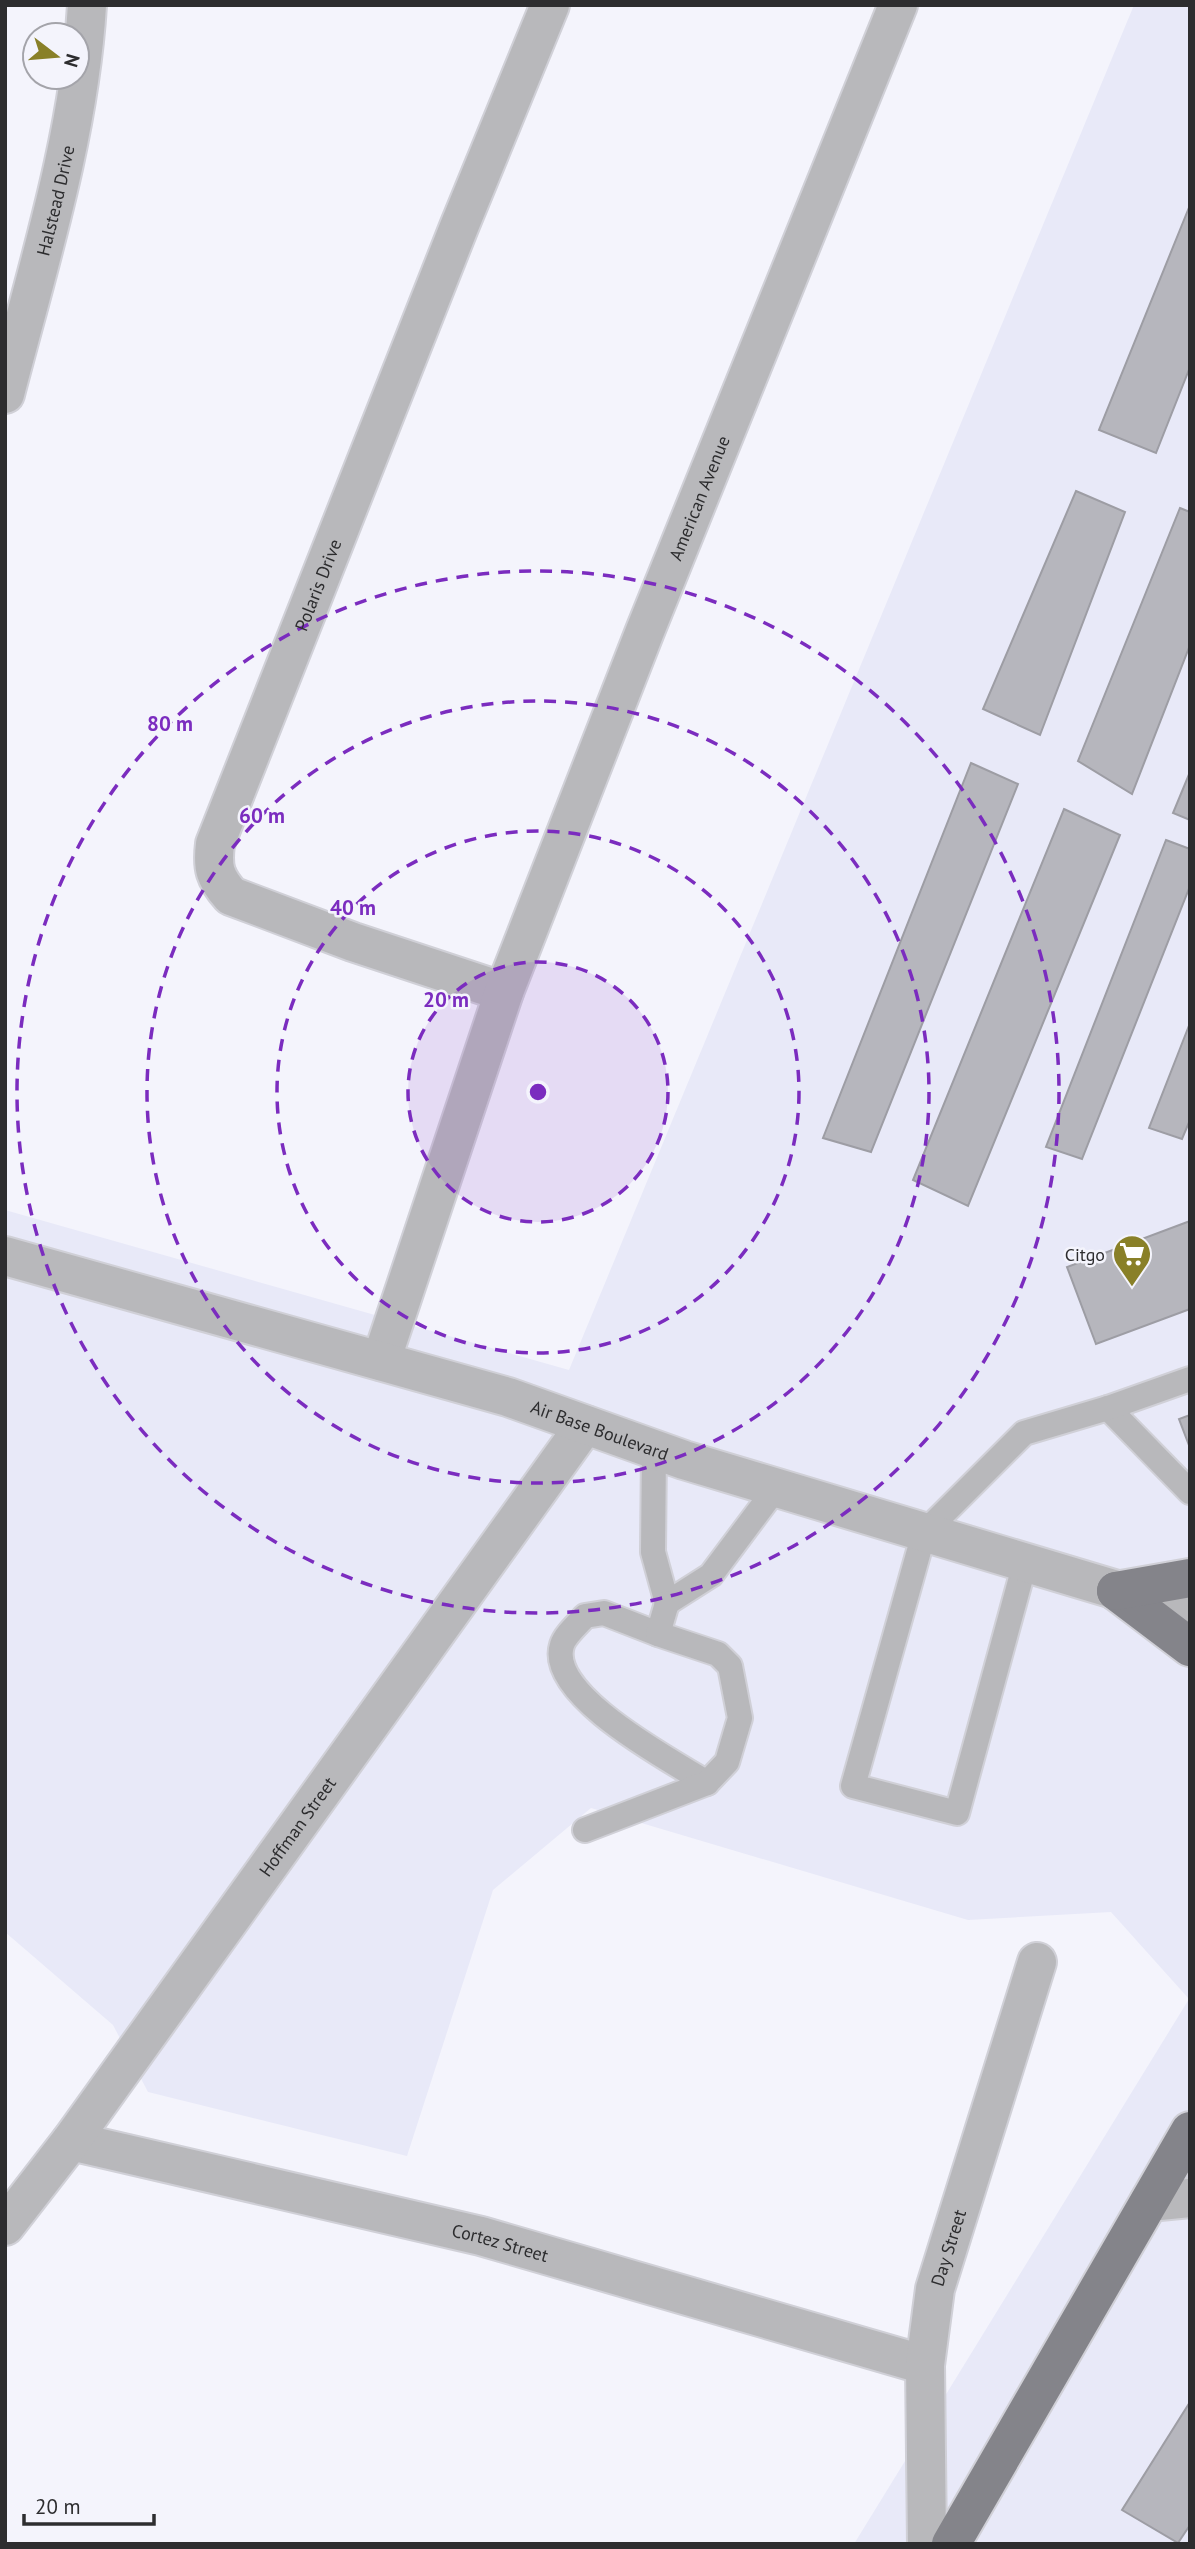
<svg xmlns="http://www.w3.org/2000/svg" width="1195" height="2549" font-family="'PT Sans',sans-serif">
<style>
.built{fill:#e8e9f8}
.building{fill:#b6b6bd;stroke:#9d9da4;stroke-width:2}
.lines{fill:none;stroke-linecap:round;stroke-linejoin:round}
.service-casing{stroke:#d0d0d7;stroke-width:28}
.minor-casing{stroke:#d0d0d7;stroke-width:42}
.tertiary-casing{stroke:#d0d0d7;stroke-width:42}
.primary-casing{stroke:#d0d0d7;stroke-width:42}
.service{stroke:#b8b8bb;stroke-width:24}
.minor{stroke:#b8b8bb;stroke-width:38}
.tertiary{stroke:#b8b8bb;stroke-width:38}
.primary{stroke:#84848a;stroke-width:38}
.ring{fill:none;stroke:#7b2cbf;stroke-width:3.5;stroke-dasharray:12 9}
.labels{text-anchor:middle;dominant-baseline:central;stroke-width:5;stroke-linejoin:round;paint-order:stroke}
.street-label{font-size:18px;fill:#2d2d2f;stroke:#f4f4fc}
.poi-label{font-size:18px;fill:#2d2d2f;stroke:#f4f4fc;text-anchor:end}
.centre{fill:#7b2cbf;stroke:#f4f4fc;stroke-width:3.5}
.ring-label{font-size:21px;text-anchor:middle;font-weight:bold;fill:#7b2cbf;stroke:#f4f4fc;stroke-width:5;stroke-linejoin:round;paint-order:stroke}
</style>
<rect width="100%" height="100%" fill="#f4f4fc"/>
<path class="built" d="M1134,5H1190V2544H854L1189,1999L1111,1912L968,1920L591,1808L493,1890L407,2156L148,2092L113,2025L5,1932V1210L569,1370Z"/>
<g class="building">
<path d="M1190,205V367L1156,453L1099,430Z"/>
<path d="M1076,491L1125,512L1040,735L983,709Z"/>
<path d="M1180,508L1190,512V645L1132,794L1078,761Z"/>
<path d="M971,763L1018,784L871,1152L823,1138Z"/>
<path d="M1190,772V820L1173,813Z"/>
<path d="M1064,809L1120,835L968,1206L913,1180Z"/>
<path d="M1166,840L1190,849V886L1082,1159L1046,1147Z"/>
<path d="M1190,1023V1120L1182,1139L1149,1128Z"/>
<path d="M1190,1221V1309L1096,1344L1067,1267Z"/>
<path d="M1190,1415V1448L1179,1419Z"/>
<path d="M1190,2402V2525L1178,2543L1122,2510Z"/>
</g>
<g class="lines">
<defs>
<g id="service">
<path d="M1108,1408L1190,1492"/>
<path d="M654,1450L653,1552L667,1603L711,1575L776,1488"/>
<path d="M1025,1563L957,1813L853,1786L924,1533L1024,1433L1108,1408L1190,1379"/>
<path d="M658,1634L604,1613L585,1616C578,1624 565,1635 562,1645C546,1695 672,1761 707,1783"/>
<path d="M585,1830L707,1783L727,1762L740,1718L730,1666L718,1654L658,1634L667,1603"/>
</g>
<g id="minor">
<path id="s1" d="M5,394C38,266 79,137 87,5"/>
<path id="s2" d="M504,992L353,942L231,896C215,878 212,868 215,844L459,227L550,5"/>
<path id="s3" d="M381,1361L504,992L645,631L898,5"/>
<path id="s4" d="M71,2141L481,2236L925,2365"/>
<path d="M1149,2202L1190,2198"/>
<path id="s5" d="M5,2226L71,2141L585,1425"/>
<path id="s6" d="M927,2544L925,2365L935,2289L1037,1962"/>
</g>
<g id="tertiary">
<path id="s7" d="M5,1256L508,1397L684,1460L1190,1612"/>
</g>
<g id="primary">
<path d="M1116,1591L1190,1647"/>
<path d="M1116,1591L1190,1578"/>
<path d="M951,2544L1190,2131"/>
</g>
</defs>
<use href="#service" class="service-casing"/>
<use href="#minor" class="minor-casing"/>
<use href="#tertiary" class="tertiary-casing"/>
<use href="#primary" class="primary-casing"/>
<use href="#service" class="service"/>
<use href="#minor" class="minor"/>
<use href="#tertiary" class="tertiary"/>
<use href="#primary" class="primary"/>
</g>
<circle cx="538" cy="1092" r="130" fill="#7b2cbf" fill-opacity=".12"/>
<g class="ring">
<circle cx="538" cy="1092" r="130"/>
<circle cx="538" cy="1092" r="261"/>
<circle cx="538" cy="1092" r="391"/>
<circle cx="538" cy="1092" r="521"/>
</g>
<defs>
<symbol id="supermarket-pin" viewBox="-11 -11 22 30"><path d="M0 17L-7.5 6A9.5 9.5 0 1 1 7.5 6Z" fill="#898028" stroke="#f4f4fc"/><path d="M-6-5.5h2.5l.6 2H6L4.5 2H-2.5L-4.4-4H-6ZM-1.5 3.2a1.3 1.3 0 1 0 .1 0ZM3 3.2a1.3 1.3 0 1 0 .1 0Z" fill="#fff"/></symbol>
</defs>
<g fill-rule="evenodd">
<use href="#supermarket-pin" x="1110" y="1232" width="44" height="60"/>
</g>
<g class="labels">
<g class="street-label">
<text stroke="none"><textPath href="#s1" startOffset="200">Halstead Drive</textPath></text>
<text stroke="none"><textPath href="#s3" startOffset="920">American Avenue</textPath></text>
<text stroke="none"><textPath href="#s2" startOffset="625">Polaris Drive</textPath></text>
<text stroke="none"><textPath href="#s7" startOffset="620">Air Base Boulevard</textPath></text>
<text stroke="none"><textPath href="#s5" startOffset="495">Hoffman Street</textPath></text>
<text stroke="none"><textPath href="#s4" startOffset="441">Cortez Street</textPath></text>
<text stroke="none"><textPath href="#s6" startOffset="299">Day Street</textPath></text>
</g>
<g class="poi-label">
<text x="1105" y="1254">Citgo</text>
</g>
</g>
<circle cx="538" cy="1092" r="10" class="centre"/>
<g class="ring-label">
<text x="170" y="731">80 m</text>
<text x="262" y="823">60 m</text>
<text x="353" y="915">40 m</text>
<text x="446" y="1007">20 m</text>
</g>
<rect width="1195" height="2549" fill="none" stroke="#2d2d2f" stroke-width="14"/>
<g transform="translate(56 56) rotate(106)"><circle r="33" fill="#f4f4fc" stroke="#a4a4aa" stroke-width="2"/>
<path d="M0-5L12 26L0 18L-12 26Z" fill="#898028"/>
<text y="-10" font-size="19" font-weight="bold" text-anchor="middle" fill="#2d2d2f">N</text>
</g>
<path d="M24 2514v10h130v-10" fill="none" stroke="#2d2d2f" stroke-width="3.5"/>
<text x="35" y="2514" font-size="21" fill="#2d2d2f" stroke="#f4f4fc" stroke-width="5" paint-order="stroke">20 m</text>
</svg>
